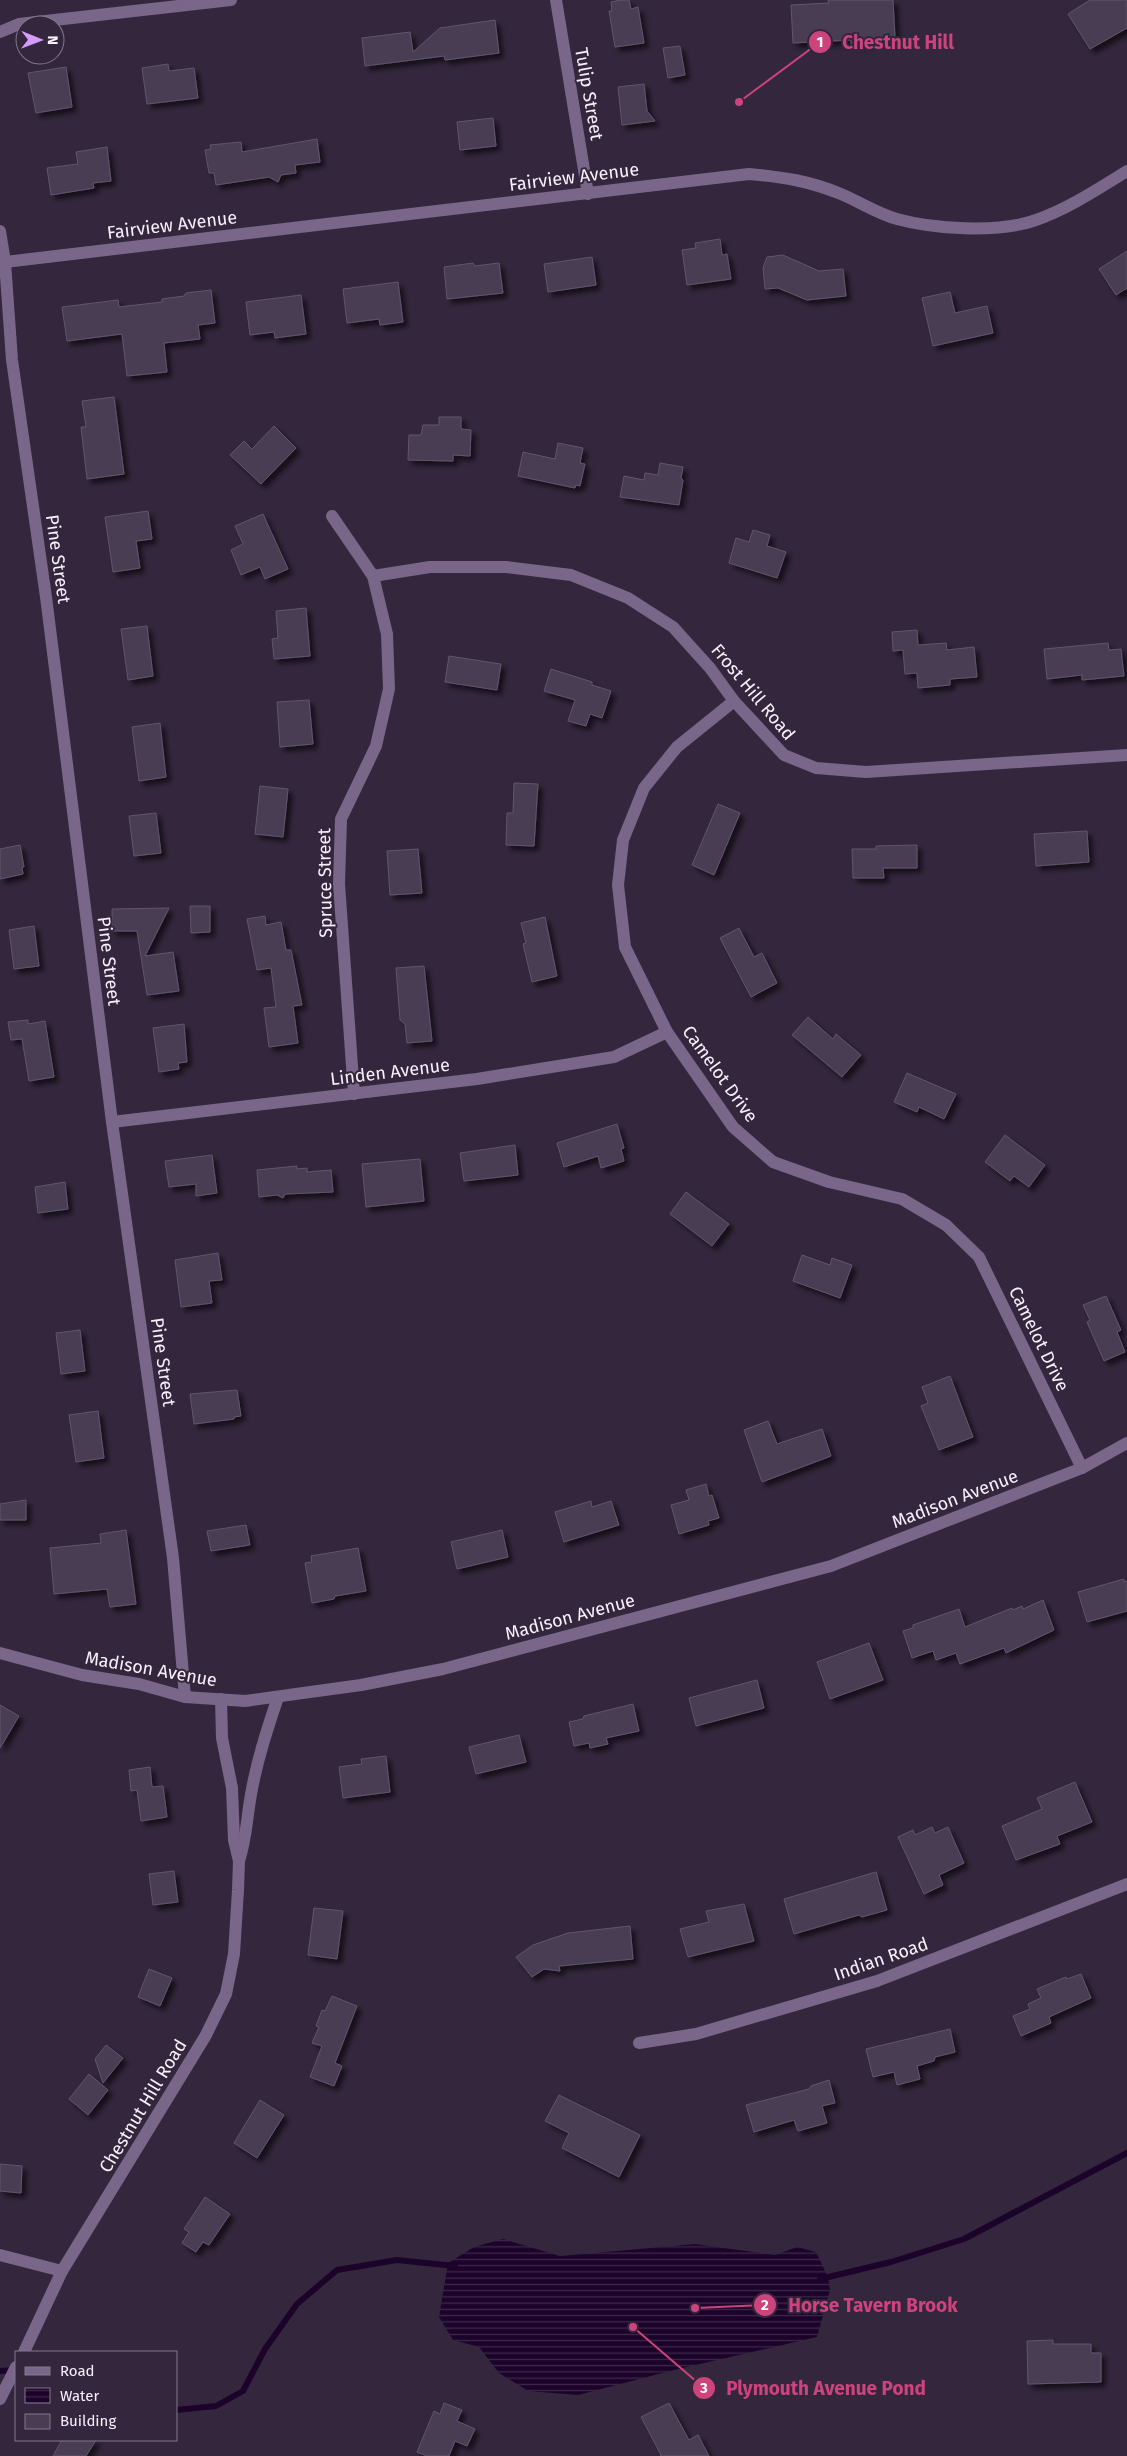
<svg xmlns="http://www.w3.org/2000/svg" width="1127" height="2456" font-family="'Fira Sans',sans-serif">
<style>
.water{fill:url(#water-rules)}
.lines{fill:none;stroke-linecap:round;stroke-linejoin:round}
.stream{stroke:#1c032a;stroke-width:6}
.building{fill:#493c53;stroke:#62546d;filter:url(#shadow)}
.minor{stroke:#796689;stroke-width:12}
.labels{text-anchor:middle;dominant-baseline:central;stroke-width:4;stroke-linejoin:round;paint-order:stroke}
.street-label{font-size:18px;fill:#f8f1fd;stroke:#34273d}
.leader{fill:none;stroke:#cd437b;stroke-width:2}
.callout-dot{fill:#cd437b;stroke:#34273d;stroke-width:2}
.mark-label{font-size:15px;text-anchor:middle;font-weight:bold;fill:#fff}
.callout-label{font-size:19px;text-anchor:middle;font-weight:bold;fill:#cd437b;stroke:#34273d;stroke-width:4;stroke-linejoin:round;paint-order:stroke}
</style>
<defs>
<pattern id="water-rules" width="6" height="5" patternUnits="userSpaceOnUse" patternTransform="scale(1.25)"><rect width="6" height="5" fill="#1c032a"/><path d="M0 2.5h6" fill="none" stroke="#3e284a"/></pattern>
<filter id="shadow"><feDropShadow dx="4.5" dy="4.5" stdDeviation="2.5" flood-color="#0009"/></filter>
</defs>
<rect width="100%" height="100%" fill="#34273d"/>
<path class="water" d="M503,2239L560,2256L695,2244L775,2255L797,2247L816,2252L828,2277L830,2290L817,2337L674,2370L578,2395L528,2391L499,2373L479,2347L453,2340L439,2317L448,2263L474,2247Z"/>
<g class="lines">
<g class="stream">
<path d="M820,2279L891,2262L964,2239L1127,2153"/>
<path d="M0,2371L15,2370"/>
<path d="M176,2410L216,2406L243,2391L265,2349L297,2304L337,2270L397,2260L455,2266"/>
</g>
</g>
<g class="building">
<path d="M621,0H629L631,9L638,7L644,43L615,47L609,11H612L611,2Z"/>
<path d="M828,0H893L895,37L869,39V43L851,44V40L793,43L791,5L829,3Z"/>
<path d="M1090,0H1127V28L1090,49L1068,14Z"/>
<path d="M495,20L499,53L445,60L444,56L365,66L362,38L410,32L413,52L440,28Z"/>
<path d="M680,46L685,75L668,78L663,48Z"/>
<path d="M168,64L169,71L194,68L198,98L147,104L142,68Z"/>
<path d="M66,67L72,107L36,113L28,73Z"/>
<path d="M644,84L647,111L655,121L622,125L618,87Z"/>
<path d="M493,118L496,146L460,150L457,122Z"/>
<path d="M317,139L320,162L295,165L296,173L281,175L278,182L269,177L216,185L214,173H209L205,150L211,149L210,145L241,142L242,152Z"/>
<path d="M107,147L111,181L93,183L94,188L51,195L47,168L78,164L76,152Z"/>
<path d="M720,239L722,255L727,254L731,279L687,285L682,250L696,248L695,243Z"/>
<path d="M1127,251V288L1116,295L1099,269Z"/>
<path d="M783,255L819,271L843,269L846,296L807,300L778,288L765,289L763,268L767,257Z"/>
<path d="M592,257L596,285L548,292L544,264Z"/>
<path d="M473,263L475,266L499,263L503,293L447,299L444,267Z"/>
<path d="M398,282L403,322L380,325L379,319L347,323L343,289Z"/>
<path d="M211,290L215,323L198,325L200,339L164,343L167,372L127,376L122,334L67,341L62,307L118,300L119,307L162,302V299L184,296L186,293Z"/>
<path d="M950,292L955,313L987,306L993,333L933,346L922,298Z"/>
<path d="M301,295L306,334L275,338L274,332L250,335L246,302Z"/>
<path d="M114,397L124,474L87,479L81,427H86L82,401Z"/>
<path d="M439,417H461V429L471,430L470,456L453,455V461L408,460L409,435H421L423,425H439Z"/>
<path d="M274,426L296,448L261,484L230,455L244,441L252,449Z"/>
<path d="M558,443L583,448L580,463L585,464L580,486L576,485L575,488L518,476L523,452L555,459Z"/>
<path d="M660,463L683,467L681,478L683,480L679,505L620,497L624,476L644,480L645,473L658,475Z"/>
<path d="M148,511L152,539L136,541L140,568L113,572L105,517Z"/>
<path d="M263,514L288,569L265,579L260,567L241,575L231,550L243,544L235,526Z"/>
<path d="M753,530L770,535L767,546L786,552L777,578L729,563L736,538L749,542Z"/>
<path d="M306,608L310,656L274,659L272,639L278,638L276,611Z"/>
<path d="M147,626L153,676L128,680L121,629Z"/>
<path d="M917,630L918,645L946,643L947,650L974,647L977,677L950,679V685L918,688L917,673L905,674L903,650L893,651L892,632Z"/>
<path d="M1108,643L1109,650L1121,649L1124,676L1082,680V675L1047,679L1044,649Z"/>
<path d="M449,656L501,664L497,690L445,682Z"/>
<path d="M551,669L592,682V685L611,691L602,718L590,714L586,726L568,721L575,700L544,691Z"/>
<path d="M309,700L313,744L280,747L277,702Z"/>
<path d="M160,723L166,777L139,781L132,727Z"/>
<path d="M514,783L538,784L534,846L506,845L507,813H513Z"/>
<path d="M260,786L288,789L283,837L255,834Z"/>
<path d="M718,804L740,813L714,875L692,865Z"/>
<path d="M156,813L161,853L134,856L129,816Z"/>
<path d="M1087,831L1089,862L1036,866L1034,834Z"/>
<path d="M20,845L24,867H22L23,874L0,879V849Z"/>
<path d="M917,845V868H883L884,878H853L852,849H876V846Z"/>
<path d="M418,849L422,893L390,895L387,851Z"/>
<path d="M190,906H210V932L191,933Z"/>
<path d="M169,908L145,956L173,952L179,991L147,995L137,931H112V909Z"/>
<path d="M265,916L266,925L281,922L286,950H291L302,1005L293,1006L298,1043L269,1047L264,1008L276,1007L271,968L257,970L247,919Z"/>
<path d="M545,917L557,976L532,982L523,944L526,943L521,923Z"/>
<path d="M34,926L39,966L14,969L9,930Z"/>
<path d="M739,928L754,957L762,953L777,983L751,997L720,938Z"/>
<path d="M424,966L432,1041L407,1043L405,1024L400,1020L396,968Z"/>
<path d="M808,1017L833,1039L836,1034L861,1055L842,1077L792,1035Z"/>
<path d="M28,1020V1024L45,1021L54,1077L29,1081L22,1039L11,1040L8,1022Z"/>
<path d="M184,1024L187,1062L178,1063L179,1069L159,1072L153,1028Z"/>
<path d="M907,1073L956,1094L944,1119L919,1107L917,1112L894,1102Z"/>
<path d="M617,1124L624,1148L621,1149L624,1161L601,1168L598,1156L564,1167L557,1143Z"/>
<path d="M1005,1135L1045,1165L1029,1187L1014,1176L1010,1181L985,1162Z"/>
<path d="M515,1145L518,1175L464,1181L460,1153Z"/>
<path d="M212,1155L217,1193L196,1196V1184L169,1187L165,1161Z"/>
<path d="M420,1159L424,1201L366,1207L362,1164Z"/>
<path d="M297,1166V1169L307,1168V1172L331,1170L333,1192L285,1194L283,1198L277,1195L259,1197L257,1170Z"/>
<path d="M65,1182L68,1209L38,1213L35,1187Z"/>
<path d="M686,1192L729,1224L712,1246L670,1214Z"/>
<path d="M218,1253L222,1280L209,1281L212,1303L181,1307L175,1260Z"/>
<path d="M802,1255L830,1265L832,1258L852,1265L840,1298L793,1281Z"/>
<path d="M1106,1296L1121,1330L1117,1332L1125,1352L1104,1361L1087,1322L1090,1320L1083,1305Z"/>
<path d="M80,1330L85,1371L61,1374L56,1333Z"/>
<path d="M950,1376L973,1437L939,1450L921,1406L928,1403L922,1387Z"/>
<path d="M237,1390L241,1416L234,1417V1419L194,1424L190,1394Z"/>
<path d="M98,1411L104,1458L76,1462L69,1415Z"/>
<path d="M768,1421L777,1444L822,1429L831,1456L762,1482L744,1430Z"/>
<path d="M706,1484L709,1496L712,1495L719,1518L708,1521L709,1525L679,1534L671,1505L689,1500L686,1490Z"/>
<path d="M26,1500V1520H0V1504Z"/>
<path d="M591,1501L592,1507L611,1501L619,1525L564,1542L555,1512Z"/>
<path d="M246,1525L250,1545L211,1551L207,1531Z"/>
<path d="M126,1530L136,1604L110,1607L107,1589L54,1594L50,1548L101,1543L100,1534Z"/>
<path d="M502,1530L508,1557L457,1569L451,1542Z"/>
<path d="M358,1548L366,1591L335,1596L334,1599L312,1603L305,1563L312,1562L311,1556Z"/>
<path d="M1124,1579V1582L1127,1581V1611L1087,1622L1078,1592Z"/>
<path d="M1043,1600L1054,1630L1006,1653L1004,1648L960,1664L956,1653L936,1660L933,1651L912,1658L903,1631L913,1628V1625L959,1609L965,1627L1012,1608L1013,1610L1022,1606L1023,1609Z"/>
<path d="M869,1643L883,1680L830,1699L817,1662Z"/>
<path d="M757,1680L764,1708L696,1726L689,1698Z"/>
<path d="M633,1704L639,1731L606,1738L608,1744L590,1748L589,1743L574,1746L569,1722L583,1719L584,1716Z"/>
<path d="M0,1705L19,1716L0,1748Z"/>
<path d="M519,1735L526,1762L476,1774L469,1747Z"/>
<path d="M386,1756L390,1792L343,1798L339,1767L362,1764L361,1759Z"/>
<path d="M150,1767L152,1787L163,1786L167,1817L141,1821L137,1790L131,1791L129,1770Z"/>
<path d="M1075,1782L1092,1822L1057,1836L1060,1844L1016,1860L1002,1826L1042,1809L1037,1798Z"/>
<path d="M932,1827L935,1833L948,1827L964,1863L939,1875L943,1885L924,1894L898,1837L913,1830L915,1835Z"/>
<path d="M174,1871L178,1902L153,1905L149,1874Z"/>
<path d="M876,1872L887,1910L862,1917L859,1915L794,1934L784,1899Z"/>
<path d="M744,1904L754,1941L688,1957L680,1929L709,1922L706,1911Z"/>
<path d="M314,1908L343,1911L337,1959L308,1955Z"/>
<path d="M630,1926L633,1959L559,1966L560,1971L544,1969L532,1977L516,1957L533,1945L568,1933Z"/>
<path d="M149,1969L172,1978L160,2006L138,1997Z"/>
<path d="M1081,1974L1091,1998L1049,2017L1051,2023L1021,2036L1013,2016L1030,2009L1028,2004L1041,1998L1037,1989L1066,1977L1067,1979Z"/>
<path d="M332,1996L357,2006L335,2063L342,2066L334,2086L310,2077L322,2046L312,2043L319,2027L316,2026L322,2010L325,2011Z"/>
<path d="M950,2029L955,2052L935,2057L934,2061L917,2066L920,2079L897,2085L894,2072L873,2077L866,2049Z"/>
<path d="M106,2045L123,2058L103,2083L95,2059Z"/>
<path d="M89,2074L108,2090L88,2115L69,2099Z"/>
<path d="M829,2080L835,2103L822,2106L827,2123L798,2131L794,2120L754,2132L746,2105L809,2089L811,2086Z"/>
<path d="M559,2095L640,2135L619,2177L562,2148L569,2133L545,2121Z"/>
<path d="M260,2100L284,2115L257,2158L234,2143Z"/>
<path d="M0,2164L22,2166L21,2193L0,2191Z"/>
<path d="M205,2197L230,2214L209,2245L203,2242L196,2252L182,2243L189,2232L184,2229Z"/>
<path d="M1053,2340V2344H1091V2353H1101V2382L1028,2384L1027,2341Z"/>
<path d="M444,2403L462,2410L457,2421L475,2429L467,2446L455,2441L449,2456H427L417,2452L434,2411L440,2414Z"/>
<path d="M669,2403L689,2440L698,2435L709,2456H660L661,2455L641,2417Z"/>
<path d="M62,2440H96L86,2456H53Z"/>
</g>
<g class="lines">
<g class="minor">
<path d="M556,0L588,194"/>
<path d="M0,32L19,24L231,0"/>
<path d="M0,231L5,262L12,360L46,597L112,1122L173,1558L185,1697"/>
<path d="M5,262L749,174C784,177 809,181 841,194C860,202 878,214 897,219C933,229 997,233 1033,221C1066,210 1098,189 1127,171"/>
<path d="M332,516L373,576L387,634L389,689L376,746L341,819L339,884L354,1094"/>
<path d="M373,576L430,567H506L571,575L628,598L673,627L710,668L734,701L784,755L816,768L866,772L1127,755"/>
<path d="M734,701L677,747L644,788L623,840L618,885L625,947L667,1032L733,1127L773,1162L829,1182L902,1199L946,1225L979,1257L1082,1468"/>
<path d="M112,1122L477,1079L614,1057L667,1032"/>
<path d="M0,1653L82,1675L139,1684L185,1697L245,1701L361,1685L443,1669L831,1566L1082,1468L1127,1443"/>
<path d="M239,1861C247,1837 247,1813 252,1789C258,1757 268,1727 278,1697"/>
<path d="M639,2043L696,2034L877,1981L1127,1884"/>
<path d="M0,2255L62,2271"/>
<path d="M24,2352L62,2271L206,2035L226,1994L234,1954L238,1890L239,1861L234,1840L232,1788L222,1738L221,1699"/>
<path d="M0,2399L16,2367"/>
</g>
</g>
<g class="labels">
<g class="street-label">
<text transform="translate(589 94) rotate(80)">Tulip Street</text>
<text transform="translate(574 177) rotate(-7)">Fairview Avenue</text>
<text transform="translate(172 225) rotate(-7)">Fairview Avenue</text>
<text transform="translate(58 559) rotate(82)">Pine Street</text>
<text transform="translate(753 692) rotate(50)">Frost Hill Road</text>
<text transform="translate(325 883) rotate(-91)">Spruce Street</text>
<text transform="translate(109 961) rotate(83)">Pine Street</text>
<text transform="translate(390 1072) rotate(-7)">Linden Avenue</text>
<text transform="translate(720 1074) rotate(54)">Camelot Drive</text>
<text transform="translate(1039 1339) rotate(64)">Camelot Drive</text>
<text transform="translate(163 1362) rotate(82)">Pine Street</text>
<text transform="translate(955 1499) rotate(-21)">Madison Avenue</text>
<text transform="translate(570 1617) rotate(-15)">Madison Avenue</text>
<text transform="translate(151 1669) rotate(10)">Madison Avenue</text>
<text transform="translate(881 1959) rotate(-19)">Indian Road</text>
<text transform="translate(143 2106) rotate(-59)">Chestnut Hill Road</text>
</g>
</g>
<path class="leader" d="M739 102L820 42M695 2308L765 2305M633 2327L704 2388"/>
<g class="callout-dot">
<circle cx="739" cy="102" r="5"/>
<circle cx="695" cy="2308" r="5"/>
<circle cx="633" cy="2327" r="5"/>
<circle cx="820" cy="42" r="12"/>
<circle cx="765" cy="2305" r="12"/>
<circle cx="704" cy="2388" r="12"/>
</g>
<g class="mark-label">
<text x="820" y="47">1</text>
<text x="765" y="2310">2</text>
<text x="704" y="2393">3</text>
</g>
<g class="callout-label">
<text x="898" y="49">Chestnut Hill</text>
<text x="873" y="2312">Horse Tavern Brook</text>
<text x="826" y="2395">Plymouth Avenue Pond</text>
</g>
<rect x="15" y="2351" width="162" height="90" fill="#34273d" stroke="#82788a"/>
<rect x="25" y="2367" width="25" height="8" fill="#796689" stroke="#82788a"/>
<text x="60" y="2376" font-size="15" fill="#f8f1fd">Road</text>
<rect x="25" y="2388" width="25" height="15" fill="url(#water-rules)" stroke="#82788a"/>
<text x="60" y="2401" font-size="15" fill="#f8f1fd">Water</text>
<rect x="25" y="2414" width="25" height="15" fill="#493c53" stroke="#82788a"/>
<text x="60" y="2426" font-size="15" fill="#f8f1fd">Building</text>
<g transform="translate(40 40) rotate(91)"><circle r="24" fill="#34273d" stroke="#82788a"/>
<path d="M0-4L9 19L0 12L-9 19Z" fill="#d49cfc"/>
<text y="-8" font-size="14" font-weight="bold" text-anchor="middle" fill="#f8f1fd">N</text>
</g>
</svg>
